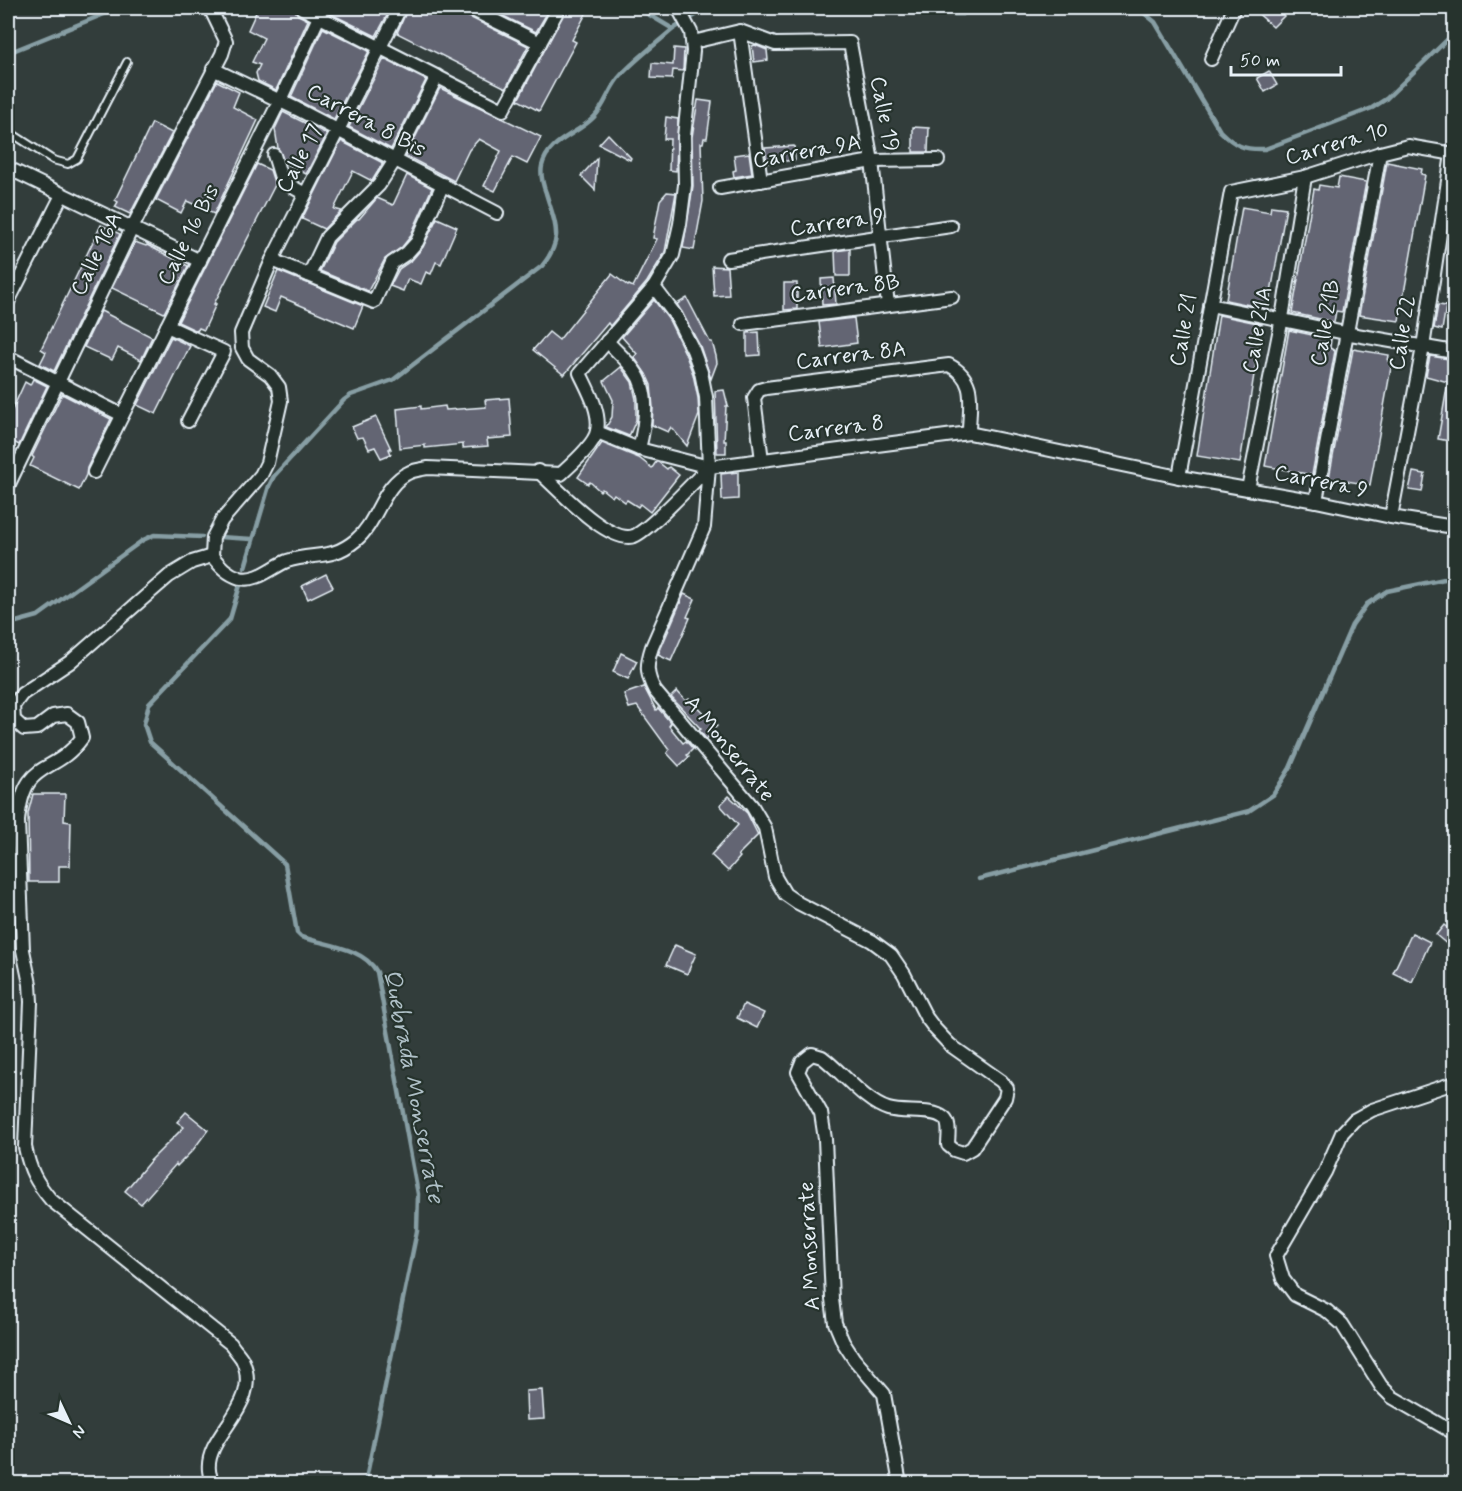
<svg xmlns="http://www.w3.org/2000/svg" width="1462" height="1491" font-family="Mynerve,sans-serif">
<style>
.lines{fill:none;stroke-linecap:round;stroke-linejoin:round}
.stream{stroke:#879ea4;stroke-width:4.5}
.building{fill:#646573;stroke:#e8f1f8;stroke-width:1.5}
.lane-casing{stroke:#e8f1f8;stroke-width:10}
.street-casing{stroke:#e8f1f8;stroke-width:16}
.lane{stroke:#26332d;stroke-width:6}
.street{stroke:#26332d;stroke-width:12}
.labels{text-anchor:middle;dominant-baseline:central;stroke-width:4.5;stroke-linejoin:round;paint-order:stroke}
.street-label{font-size:22px;fill:#e8f1f8;stroke:#26332d}
.water-label{font-size:24px;font-style:italic;fill:#afc0c7;stroke:#26332d}
</style>
<rect width="100%" height="100%" fill="#323d3b"/>
<filter id="ink" filterUnits="userSpaceOnUse"><feTurbulence type="fractalNoise" baseFrequency=".0167" numOctaves="2"/><feDisplacementMap in="SourceGraphic" scale="12" xChannelSelector="R" yChannelSelector="G"/><feConvolveMatrix kernelMatrix="1 2 1 2 8 2 1 2 1" color-interpolation-filters="sRGB"/></filter>
<g filter="url(#ink)">
<g class="lines">
<g class="stream">
<path d="M638,8L673,29L707,8"/>
<path d="M909,8L920,14H963L972,8"/>
<path d="M1138,8L1155,22L1220,131C1235,146 1244,150 1265,149L1372,108L1386,99L1454,33"/>
<path d="M8,53L119,8"/>
<path d="M219,537L252,539"/>
<path d="M245,567L269,486L274,476L344,400L351,395L393,380L542,266C565,238 555,224 546,193C543,185 540,175 542,166C548,140 577,135 594,117C606,105 609,87 621,75C637,58 656,44 673,29"/>
<path d="M240,585L230,619L149,704L144,724L150,742L285,864L297,933L301,937C327,945 364,948 377,972L418,1194L417,1231L365,1484"/>
<path d="M8,622H16L38,616L143,540L154,535L202,537"/>
<path d="M979,879L1249,811L1273,795L1290,768L1352,625L1367,604L1387,591L1454,577"/>
</g>
</g>
<g class="building">
<path d="M258,8H294L298,15L308,20L276,90L258,81L256,73L260,65L252,62L264,38L248,30Z"/>
<path d="M319,8H391L376,36Z"/>
<path d="M408,8H461L465,15L528,46L506,88L397,33Z"/>
<path d="M487,8H550L536,32Z"/>
<path d="M567,8H589L572,40L576,42L539,111L518,100Z"/>
<path d="M1252,8H1292L1273,27Z"/>
<path d="M323,28L369,51L334,119L291,97Z"/>
<path d="M755,45L767,50L768,60L754,62L752,46Z"/>
<path d="M674,48L684,49L683,71L673,70L672,79L651,78L652,63L673,65Z"/>
<path d="M384,59L426,80L391,149L349,127Z"/>
<path d="M1269,71L1277,85L1265,92L1257,78Z"/>
<path d="M217,81L239,92L233,107L258,120L214,214L187,201L181,213L156,200Z"/>
<path d="M440,88L541,137L527,164L513,157L495,191L484,186L501,151L479,139L469,150L454,181L406,156Z"/>
<path d="M698,100L712,102L707,138H704L703,143H701L703,201L694,250L683,248L693,186L692,137Z"/>
<path d="M283,112L327,134L306,174L285,163L278,148L275,129Z"/>
<path d="M666,117L678,119L676,171L669,170L670,139H664Z"/>
<path d="M152,123L172,133L130,214L115,207L118,202L115,200Z"/>
<path d="M913,127L929,128L928,152H913Z"/>
<path d="M608,134L631,158L630,160L599,144Z"/>
<path d="M341,141L383,163L372,181L353,171L334,209L341,211L324,229L302,219Z"/>
<path d="M794,146L795,160L767,163L765,148Z"/>
<path d="M749,153L752,174L734,177L733,171L736,170L734,155Z"/>
<path d="M597,158L595,190L581,176Z"/>
<path d="M1387,162L1422,169L1421,174L1425,175L1399,321L1359,315Z"/>
<path d="M257,164L270,170L275,185L214,304H216L204,330L199,328L197,331L178,322Z"/>
<path d="M407,175L432,188L410,237L402,247L385,259L368,291L320,271L334,242L357,219H359L377,198L393,205Z"/>
<path d="M1339,177L1366,182L1342,312L1336,311L1334,322L1292,313L1314,189L1318,190L1319,185L1337,188Z"/>
<path d="M667,192L676,193L665,252L647,282L610,326L608,323L564,375L533,350L549,332L559,340L612,274L628,286L629,285L633,287L657,239L653,238L660,200Z"/>
<path d="M1271,206L1286,208L1268,309L1226,300L1242,207L1270,212Z"/>
<path d="M437,218L457,227L441,264L436,262L431,274L426,272L421,284L408,279L403,291L390,286L399,269L412,260L423,247Z"/>
<path d="M101,225L120,234L54,371L40,364L46,352L41,349Z"/>
<path d="M135,242L146,246L147,245L188,266L164,313L112,288Z"/>
<path d="M850,249V276H836L835,251Z"/>
<path d="M712,266L727,267L729,295L714,296Z"/>
<path d="M278,271L363,306L354,328L281,297L275,312L263,307Z"/>
<path d="M834,278L836,304L822,305L821,279Z"/>
<path d="M784,283H797V309L784,310Z"/>
<path d="M687,298L710,342H712L716,356L717,363L711,379L700,346L677,304Z"/>
<path d="M654,300L669,320L685,353L693,374L698,398L699,415L687,446L671,427L668,432L652,425L653,408L651,385L646,374L634,357L637,354L622,337Z"/>
<path d="M1438,305L1446,306L1442,330L1434,328Z"/>
<path d="M101,311L152,337L141,360L118,348L112,360L84,347Z"/>
<path d="M1219,315L1262,324L1240,463L1197,456Z"/>
<path d="M854,318L857,343L822,348L819,322Z"/>
<path d="M1289,330L1331,339L1330,348L1335,351L1312,475L1265,466Z"/>
<path d="M759,332L760,355L747,356V333Z"/>
<path d="M171,337L190,346L156,414L137,405Z"/>
<path d="M1353,349L1389,355L1388,361L1392,362L1370,485L1329,478Z"/>
<path d="M1430,356L1455,360V442L1438,439L1448,382L1426,376Z"/>
<path d="M621,367L632,382L636,399V420L629,436L606,427L612,417L613,400L604,381Z"/>
<path d="M33,379L47,386L19,445L8,439V419L25,382L30,385Z"/>
<path d="M724,390L728,406H726L724,441H726V453H717L715,391Z"/>
<path d="M62,394L111,419L87,468L86,475L79,490L30,466L34,458L32,456Z"/>
<path d="M509,398L512,437L487,439L488,446L463,448V444L425,448V445L400,448L397,409L421,406V409L445,406L446,410L486,407L485,400Z"/>
<path d="M376,417L391,449H389L391,454L381,458L375,447L369,449L363,437L357,438L352,427Z"/>
<path d="M602,443L639,458L652,468L656,462H658L667,469L669,467L679,475L650,512L640,504L638,507L627,500L625,502L614,494L612,497L602,489L600,491L590,482L588,484L578,477Z"/>
<path d="M738,472V499L722,500L721,474Z"/>
<path d="M1413,472L1425,474L1422,492L1409,490Z"/>
<path d="M326,574L333,587L308,599L302,586Z"/>
<path d="M684,594L695,599L687,617L690,618L671,661L658,655Z"/>
<path d="M621,653L637,661L628,679L613,672Z"/>
<path d="M644,687L656,710L658,708L671,723L669,726L683,743L686,741L693,749L687,755L689,757L679,766L667,753L669,750L637,706L629,708L624,694Z"/>
<path d="M677,691L686,701L689,699L717,726L713,730L715,732L706,739L699,730L701,729L671,697Z"/>
<path d="M33,794H65L64,821L71,822L70,866H59V882H29L28,813Z"/>
<path d="M729,796L747,813L758,835L738,855L740,857L728,871L711,855L738,825L720,805Z"/>
<path d="M1444,925L1455,934V939L1449,946L1436,935Z"/>
<path d="M1412,933L1430,942L1412,982L1393,973Z"/>
<path d="M675,945L696,954L687,974L666,965Z"/>
<path d="M744,1004L764,1013L757,1028L737,1018Z"/>
<path d="M186,1112L208,1130L193,1150L177,1166L176,1164L141,1204L125,1191L150,1161L184,1127L177,1122Z"/>
<path d="M542,1390L544,1419L527,1420L526,1391Z"/>
</g>
<g class="lines">
<defs>
<path id="lane" d="M8,131L53,160L68,164L77,159L127,62"/>
<g id="street">
<path d="M302,8L503,110L559,8"/>
<path d="M400,8L272,260L241,333L242,348L248,359L270,375L279,387L281,401L267,463L261,475L222,520L213,537L212,556C220,566 227,574 240,578C258,582 272,567 287,561C314,552 331,561 356,540C378,522 382,484 410,472C415,470 422,469 428,468L561,474C571,465 595,444 597,431C601,412 588,390 580,373L654,287L673,255L680,224L685,185L684,137L693,51L691,32L678,8"/>
<path d="M469,8L540,43"/>
<path d="M740,31L775,44L850,43L872,161L888,305"/>
<path d="M693,42L740,31L761,181"/>
<path d="M1211,59L1234,8"/>
<path d="M213,69L297,109L497,213"/>
<path d="M274,155L282,181L305,194"/>
<path d="M8,168L200,261"/>
<path d="M720,188L872,161L938,160"/>
<path d="M728,259L951,226"/>
<path d="M272,260L374,302L392,263L407,253L417,242L443,184"/>
<path d="M309,275L327,237L379,185L395,160L437,76"/>
<path d="M654,287L676,316L693,350L701,372L706,397L709,467L704,527L652,647C646,665 646,674 655,691L752,806L765,828L775,877L785,894L798,903L872,941L891,955L904,974L926,1017L935,1029L950,1045L1001,1081L1007,1088L1005,1098L972,1148L963,1153L954,1150L948,1145C948,1136 951,1124 944,1118C932,1108 904,1114 888,1109C865,1102 842,1072 822,1057L812,1054L802,1062L798,1072L821,1113L825,1139L832,1299L835,1323L843,1342L854,1359L884,1394L900,1484"/>
<path d="M8,302L62,195"/>
<path d="M1210,305L1345,333L1454,352"/>
<path d="M743,324L952,297"/>
<path d="M167,326L224,352L188,421"/>
<path d="M607,341C616,351 626,359 634,370C651,392 645,425 639,449"/>
<path d="M8,357L122,415"/>
<path d="M597,432L639,449L709,467L969,433L1179,477L1316,501L1391,517L1454,527"/>
<path d="M762,460L754,398L759,390L766,388L949,365C978,380 969,405 969,433"/>
<path d="M538,471C557,488 609,545 634,536C651,529 693,482 709,467"/>
<path d="M94,472L280,100L319,17"/>
<path d="M1179,477L1231,192L1305,177L1380,153L1408,146L1454,154"/>
<path d="M8,486L132,228L222,54L226,41L210,8"/>
<path d="M1248,489L1282,318L1305,177"/>
<path d="M1316,501L1380,153"/>
<path d="M1391,517L1423,347L1452,154"/>
<path d="M212,556L192,562L169,576L70,662L22,694L13,706L14,720L24,729L37,728L53,716L67,714L78,722L82,738C53,778 24,756 18,821L23,950L30,984L31,1002L25,1147C30,1171 36,1182 51,1200L231,1344C234,1349 239,1354 242,1359C264,1405 205,1434 209,1470C209,1474 212,1480 213,1484"/>
<path d="M1454,1083L1372,1110L1354,1120L1342,1133L1325,1172L1276,1256L1283,1279L1295,1295L1327,1311L1342,1324L1381,1386L1392,1397L1454,1433"/>
</g>
</defs>
<use href="#lane" class="lane-casing"/>
<use href="#street" class="street-casing"/>
<use href="#lane" class="lane"/>
<use href="#street" class="street"/>
</g>
</g>
<g class="labels">
<g class="street-label">
<text transform="translate(884 114) rotate(79)">Calle 19</text>
<text transform="translate(366 121) rotate(28)">Carrera 8 Bis</text>
<text transform="translate(1337 144) rotate(-16)">Carrera 10</text>
<text transform="translate(807 152) rotate(-10)">Carrera 9A</text>
<text transform="translate(300 159) rotate(-62)">Calle 17</text>
<text transform="translate(837 223) rotate(-8)">Carrera 9</text>
<text transform="translate(189 235) rotate(-63)">Calle 16 Bis</text>
<text transform="translate(97 254) rotate(-64)">Calle 16A</text>
<text transform="translate(845 289) rotate(-7)">Carrera 8B</text>
<text transform="translate(1326 323) rotate(-80)">Calle 21B</text>
<text transform="translate(1184 330) rotate(-80)">Calle 21</text>
<text transform="translate(1258 330) rotate(-80)">Calle 21A</text>
<text transform="translate(1403 333) rotate(-81)">Calle 22</text>
<text transform="translate(851 356) rotate(-7)">Carrera 8A</text>
<text transform="translate(836 429) rotate(-7)">Carrera 8</text>
<text transform="translate(1321 482) rotate(11)">Carrera 9</text>
<text transform="translate(729 749) rotate(51)">A Monserrate</text>
<text transform="translate(810 1246) rotate(-93)">A Monserrate</text>
</g>
<g class="water-label">
<text transform="translate(413 1086) rotate(79)">Quebrada Monserrate</text>
</g>
</g>
<rect width="1462" height="1491" fill="none" stroke="#26332d" stroke-width="30"/>
<rect x="15" y="15" width="1432" height="1461" fill="none" stroke="#e8f1f8" stroke-width="2" filter="url(#ink)"/>
<g transform="translate(69 1422) rotate(134)" stroke="#26332d" stroke-width="4.5" paint-order="stroke">
<path d="M0-4.5L10 22L0 15L-10 22Z" fill="#e8f1f8"/>
<text y="-9" font-size="16" font-weight="bold" text-anchor="middle" fill="#e8f1f8">N</text>
</g>
<path d="M1231 66v9h110v-9" fill="none" stroke="#e8f1f8" stroke-width="3"/>
<text x="1240" y="66" font-size="18" fill="#e8f1f8" stroke="#26332d" stroke-width="4.5" paint-order="stroke">50 m</text>
</svg>
